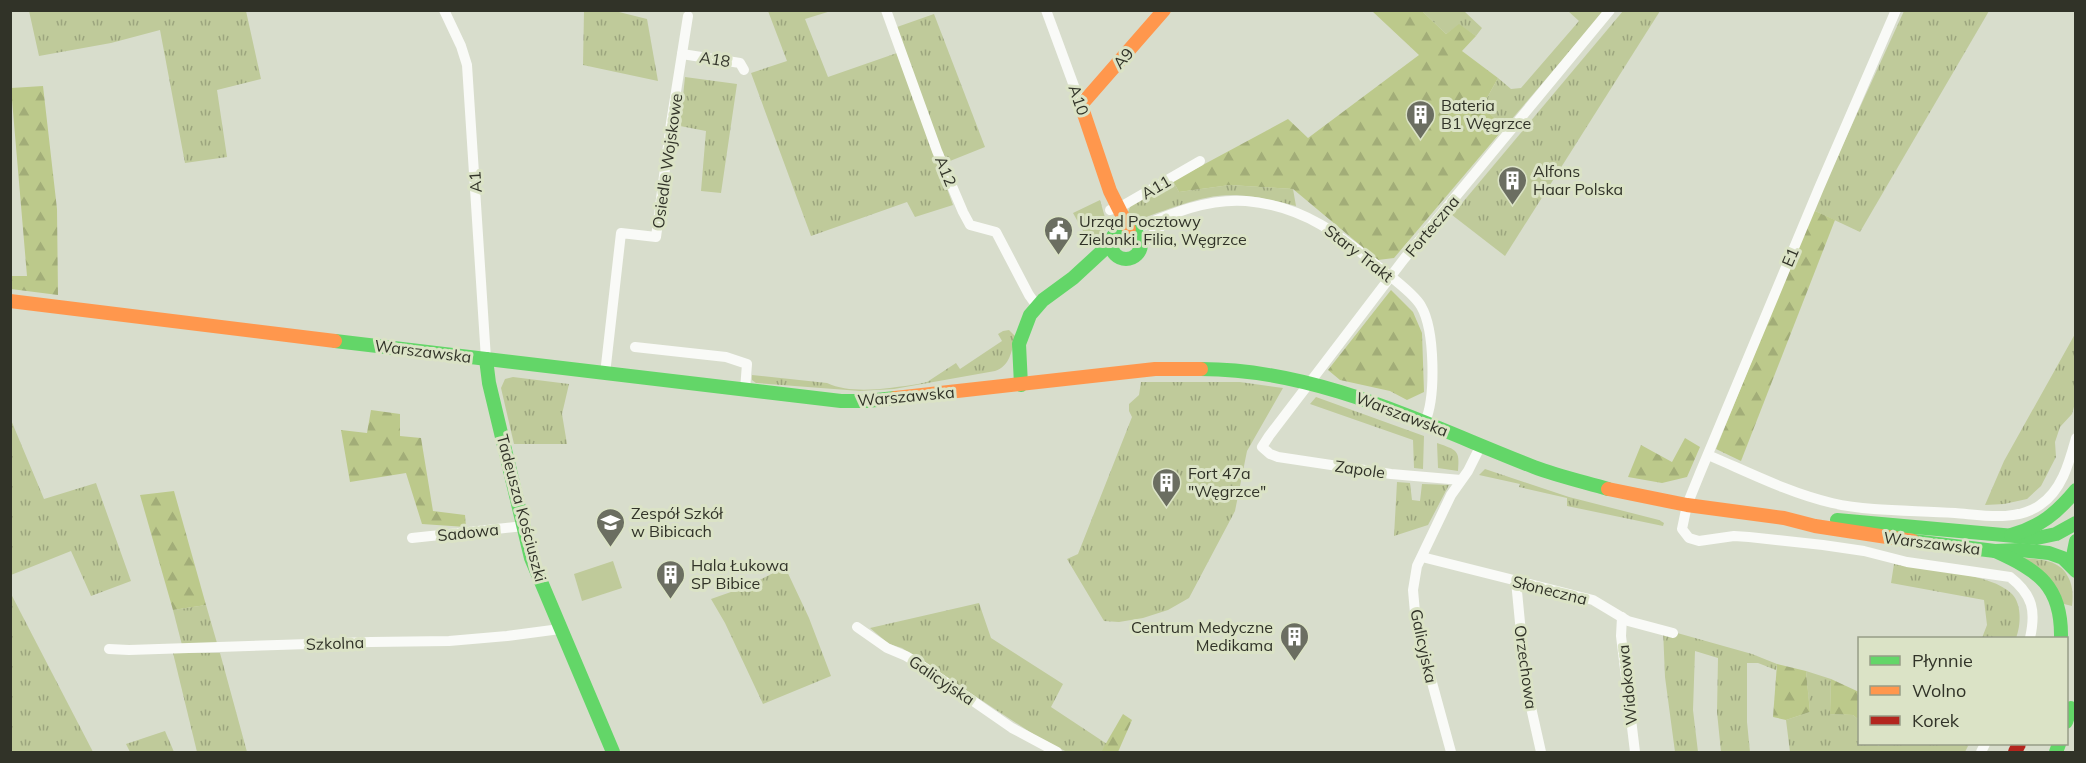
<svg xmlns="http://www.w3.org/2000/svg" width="2086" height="763" font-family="Mulish,sans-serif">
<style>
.grass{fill:url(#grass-tufts)}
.forest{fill:url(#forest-firs)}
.pitch{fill:#bfca9a}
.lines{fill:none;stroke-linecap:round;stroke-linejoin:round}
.street{stroke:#f9faf7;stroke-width:10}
.fast{stroke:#63d668;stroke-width:14}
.slow{stroke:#ff974d;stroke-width:14}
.jam{stroke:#b3261e;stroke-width:14}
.labels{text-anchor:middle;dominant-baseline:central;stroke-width:6;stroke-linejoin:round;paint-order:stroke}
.street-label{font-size:16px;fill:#313328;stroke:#dbe3c6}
.poi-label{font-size:16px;fill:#313328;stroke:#dbe3c6;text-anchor:start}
</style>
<defs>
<pattern id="grass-tufts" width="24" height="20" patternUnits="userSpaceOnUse" patternTransform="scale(1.5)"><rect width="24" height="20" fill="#bfca9a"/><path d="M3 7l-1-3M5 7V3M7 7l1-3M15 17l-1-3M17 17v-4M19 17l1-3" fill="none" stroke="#9ca57e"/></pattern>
<pattern id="forest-firs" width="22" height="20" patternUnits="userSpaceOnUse" patternTransform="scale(1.5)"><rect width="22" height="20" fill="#bcc98b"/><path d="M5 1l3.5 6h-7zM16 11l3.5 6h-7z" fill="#a2ad78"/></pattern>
</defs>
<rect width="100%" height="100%" fill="#d8ddcc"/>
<g class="grass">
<path d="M29,11H246L261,79L217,90L227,157L185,163L160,30L111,43L39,56Z"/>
<path d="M584,11H615L647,19L658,81L583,65Z"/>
<path d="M768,11H831L805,19L828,77L897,53L953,205L915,217L907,202L811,236L751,73L787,61Z"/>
<path d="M1422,11H1464L1482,28L1476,36L1459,25L1446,34Z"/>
<path d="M1568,11H1604L1505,127L1482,107L1498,78L1511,89L1521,88L1579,21Z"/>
<path d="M1623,11H1660L1505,256L1452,215Z"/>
<path d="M1904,11H1989L1860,232L1813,210Z"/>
<path d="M934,14L985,147L945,163L897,27Z"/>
<path d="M685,77L737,84L721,193L701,191L706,131L680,126Z"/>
<path d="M1173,181L1179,192L1230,185L1293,189L1296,206C1276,201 1256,196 1235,195C1200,194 1166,211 1134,221L1128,212L1131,205Z"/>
<path d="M1100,200L1106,221L1105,235L1092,247L1073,213Z"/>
<path d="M1009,330L1015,336C1012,351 1010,366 995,371L894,389L860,391L756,383L752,380V375L827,383C853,395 890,388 918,384L927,382L956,363L960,369L1002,341L998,334L1003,331Z"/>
<path d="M2075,334V403L2072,414L2060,427L2055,442L2056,457L2041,486L2027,499L2004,504L1985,505L2004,461Z"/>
<path d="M513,377L569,384L562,414L567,444H514L501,388L505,379Z"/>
<path d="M1141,382H1240L1283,388L1247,451L1235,511L1189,598L1168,610L1143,618L1119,622L1104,621L1067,559L1078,554L1132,417L1129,411V404L1139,395Z"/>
<path d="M1316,397L1424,436L1423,469L1414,468L1413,440L1310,404Z"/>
<path d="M11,420L44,499L96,483L131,581L91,596L71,551L11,575Z"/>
<path d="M1437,443C1457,450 1460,450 1458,471L1438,468Z"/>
<path d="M1485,469L1569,497L1659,520L1664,523L1663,526L1567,506V498L1519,487L1520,484L1479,475Z"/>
<path d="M1397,482L1410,483L1412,500L1420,501L1422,484L1449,485L1428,525L1394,536Z"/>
<path d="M2024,558C2044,560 2062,560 2070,581C2073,589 2073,597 2072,606L2064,604Z"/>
<path d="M1894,564C1924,569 1992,573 2012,594C2022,604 2021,626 2016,638H1982L1987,625L1984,600L1891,583Z"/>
<path d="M785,567L809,618L831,676L763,704L725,623L711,599L748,586Z"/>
<path d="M10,592L92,750L93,752H11Z"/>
<path d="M979,603L991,638L1063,684L1051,707L1107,744L1101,752H1067L1036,736L902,648L889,644L870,628Z"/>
<path d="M206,605L217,643L182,645L173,610Z"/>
<path d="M1663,629L1752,654L1777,664L1776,670L1758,663H1747V722L1750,752H1721L1717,712L1718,658L1695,651L1693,710L1698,752H1675L1665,677Z"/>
<path d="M173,653H220L247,752H197Z"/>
<path d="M1806,671L1831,679L1830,714L1853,715L1859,720L1860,744H1875L1879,746L1880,744H1969L1965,752H1790L1786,720L1810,712Z"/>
<path d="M165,731L174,752H130L126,744Z"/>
</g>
<g class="forest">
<path d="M1372,11H1422L1446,34L1459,24L1476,36L1462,51L1498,78L1482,107L1505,127L1394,258L1378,260L1293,189L1230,185L1179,192L1173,181L1288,119L1308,138L1419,55Z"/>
<path d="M43,86L57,209L58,295L11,289V276H27L11,88Z"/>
<path d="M1813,210L1835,220L1741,461L1716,449Z"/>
<path d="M1391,290L1413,312L1422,333L1424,392L1407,400L1390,391L1340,380L1328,370Z"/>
<path d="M371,410L400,414V436L421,438L433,511L465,515L466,527L422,524L406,473L350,482L341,430L367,433Z"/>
<path d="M1685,438L1700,447L1687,477L1662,483L1628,477L1641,445L1672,462Z"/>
<path d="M174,491L206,605L173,610L140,495Z"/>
<path d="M1777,664L1806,671L1810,712L1786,720L1773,717Z"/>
<path d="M1831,679L1859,692V720L1853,715L1830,714Z"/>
<path d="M1123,714L1132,720L1118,752H1101Z"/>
</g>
<path class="pitch" d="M613,561L622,588L582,601L574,574Z"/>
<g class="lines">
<g class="street">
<path d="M444,10L461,46L467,65L486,359"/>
<path d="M886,10L937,151L963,212L970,225L996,232L1029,295L1037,306"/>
<path d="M1046,10L1081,105"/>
<path d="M1896,10L1819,188L1700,473L1687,505L1682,529L1689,538L1699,541L1734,536L1749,537L1823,545L1864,551L1907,562L2010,577C2033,595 2036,611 2030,638"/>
<path d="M682,54L740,63L744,70"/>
<path d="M1110,210L1122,206L1200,161"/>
<path d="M1132,230C1168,215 1206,198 1246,201C1305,206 1341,236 1385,272C1395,280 1415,295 1421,306C1435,330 1436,397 1425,422"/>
<path d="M1141,245L1169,219"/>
<path d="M635,347L726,357L747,364L745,390"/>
<path d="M605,374L621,233L656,237L671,123L688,16"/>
<path d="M1708,455C1748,472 1789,493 1832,503C1872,512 1914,510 1955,513C1982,515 2016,522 2040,505C2062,490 2069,463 2076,438"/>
<path d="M1461,480L1391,474L1278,457L1270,454L1262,447L1269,436L1404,259L1610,10"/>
<path d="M412,538L524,526"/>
<path d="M1422,557L1593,600L1628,621L1673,633"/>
<path d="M1516,581L1526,685L1541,752"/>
<path d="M1622,617L1621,636L1635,752"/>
<path d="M857,627L887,648L906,656L921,665L1012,728L1057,752"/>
<path d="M109,649L129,650L371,642L449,641L507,636L560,629"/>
<path d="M1451,752L1416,624L1413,590L1417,566L1451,495L1468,471L1481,445"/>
<path d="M1981,752L1985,744"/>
</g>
<g class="fast">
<circle cx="1126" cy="244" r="15"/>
<path d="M335,341L841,401H867L895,398"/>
<path d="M486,359L489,383L531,558L613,752"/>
<path d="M1201,369C1319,369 1426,425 1534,467C1558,476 1584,482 1608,489"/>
<path d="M1021,385L1019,344L1030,315L1043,300L1073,278L1111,243"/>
<path d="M1837,520L2037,538L2056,534L2076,523"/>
<path d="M2011,535C2040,527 2057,513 2076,490"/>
<path d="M1913,541L1995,551L2020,550L2049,553L2063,558L2076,571"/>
<path d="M2076,541L2073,556L2076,570"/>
<path d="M1995,551C2039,571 2062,586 2061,638"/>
<path d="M2066,722L2071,708"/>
<path d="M2056,752L2059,744"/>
</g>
<g class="slow">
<path d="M1129,229L1110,191L1081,105L1164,10"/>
<path d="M10,301L335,341"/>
<path d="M895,398L1155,369H1201"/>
<path d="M1608,489L1687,505L1784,518L1815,526L1913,541"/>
</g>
<path class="jam" d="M2015,752L2019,744"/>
</g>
<defs>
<symbol id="building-pin" viewBox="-11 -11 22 30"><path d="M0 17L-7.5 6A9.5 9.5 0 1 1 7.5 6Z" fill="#6b6e61" stroke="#dbe3c6"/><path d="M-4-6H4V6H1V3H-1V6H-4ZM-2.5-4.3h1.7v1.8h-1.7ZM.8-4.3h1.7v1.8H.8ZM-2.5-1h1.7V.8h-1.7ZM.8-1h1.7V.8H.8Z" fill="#fff"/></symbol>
<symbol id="civic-pin" viewBox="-11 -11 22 30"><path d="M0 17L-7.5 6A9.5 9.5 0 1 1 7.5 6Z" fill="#6b6e61" stroke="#dbe3c6"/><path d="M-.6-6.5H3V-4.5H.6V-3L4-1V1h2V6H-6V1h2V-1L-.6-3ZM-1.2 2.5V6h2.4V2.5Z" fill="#fff"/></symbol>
<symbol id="school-pin" viewBox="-11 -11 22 30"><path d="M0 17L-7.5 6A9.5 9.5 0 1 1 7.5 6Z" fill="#6b6e61" stroke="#dbe3c6"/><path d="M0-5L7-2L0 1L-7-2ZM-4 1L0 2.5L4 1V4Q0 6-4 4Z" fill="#fff"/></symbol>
</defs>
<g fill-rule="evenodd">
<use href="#building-pin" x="1404" y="98" width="33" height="45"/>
<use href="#building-pin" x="1496" y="164" width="33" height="45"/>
<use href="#civic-pin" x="1042" y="214" width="33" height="45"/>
<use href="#building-pin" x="1150" y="466" width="33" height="45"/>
<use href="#school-pin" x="594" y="506" width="33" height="45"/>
<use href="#building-pin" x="654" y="558" width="33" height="45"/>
<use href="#building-pin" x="1278" y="620" width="33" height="45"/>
</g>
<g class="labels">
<g class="street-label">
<text transform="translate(1123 58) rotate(-49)">A9</text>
<text transform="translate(715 59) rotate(9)">A18</text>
<text transform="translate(1079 100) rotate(71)">A10</text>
<text transform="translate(667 161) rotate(-82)">Osiedle Wojskowe</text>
<text transform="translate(946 171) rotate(68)">A12</text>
<text transform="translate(475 182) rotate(-94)">A1</text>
<text transform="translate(1156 187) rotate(-30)">A11</text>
<text transform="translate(1432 226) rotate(-50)">Forteczna</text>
<text transform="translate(1359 253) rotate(38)">Stary Trakt</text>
<text transform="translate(1790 257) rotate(-67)">E1</text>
<text transform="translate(423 351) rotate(7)">Warszawska</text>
<text transform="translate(906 396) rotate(-5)">Warszawska</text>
<text transform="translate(1402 414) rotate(21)">Warszawska</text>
<text transform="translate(1360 469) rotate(8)">Zapole</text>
<text transform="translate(522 508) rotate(75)">Tadeusza Kościuszki</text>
<text transform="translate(468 532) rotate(-6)">Sadowa</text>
<text transform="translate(1932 543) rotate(7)">Warszawska</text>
<text transform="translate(1550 590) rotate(14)">Słoneczna</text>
<text transform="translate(335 643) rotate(-2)">Szkolna</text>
<text transform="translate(1424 646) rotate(78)">Galicyjska</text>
<text transform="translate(1526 667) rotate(82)">Orzechowa</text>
<text transform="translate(942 680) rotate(34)">Galicyjska</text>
<text transform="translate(1627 685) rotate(-96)">Widokowa</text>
</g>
<g class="poi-label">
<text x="1441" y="105">Bateria<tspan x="1441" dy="18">B1 Węgrzce</tspan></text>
<text x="1533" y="171">Alfons<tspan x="1533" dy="18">Haar Polska</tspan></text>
<text x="1079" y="221">Urząd Pocztowy<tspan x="1079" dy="18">Zielonki. Filia, Węgrzce</tspan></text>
<text x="1188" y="473">Fort 47a<tspan x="1188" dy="18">"Węgrzce"</tspan></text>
<text x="631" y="513">Zespół Szkół<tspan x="631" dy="18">w Bibicach</tspan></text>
<text x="691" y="565">Hala Łukowa<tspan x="691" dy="18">SP Bibice</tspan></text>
<text x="1273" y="627" text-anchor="end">Centrum Medyczne<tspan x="1273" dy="18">Medikama</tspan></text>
</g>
</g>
<rect width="2086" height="763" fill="none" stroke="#313328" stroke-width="24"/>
<rect x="1858" y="637" width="210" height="108" fill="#dbe3c6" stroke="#979d87" stroke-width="1.5"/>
<rect x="1870" y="656" width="30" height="9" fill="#63d668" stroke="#979d87" stroke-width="1.5"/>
<text x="1912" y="667" font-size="18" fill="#313328">Płynnie</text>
<rect x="1870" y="686" width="30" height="9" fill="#ff974d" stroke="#979d87" stroke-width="1.5"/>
<text x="1912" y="697" font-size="18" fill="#313328">Wolno</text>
<rect x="1870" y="716" width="30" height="9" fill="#b3261e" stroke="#979d87" stroke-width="1.5"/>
<text x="1912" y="727" font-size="18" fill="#313328">Korek</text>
</svg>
